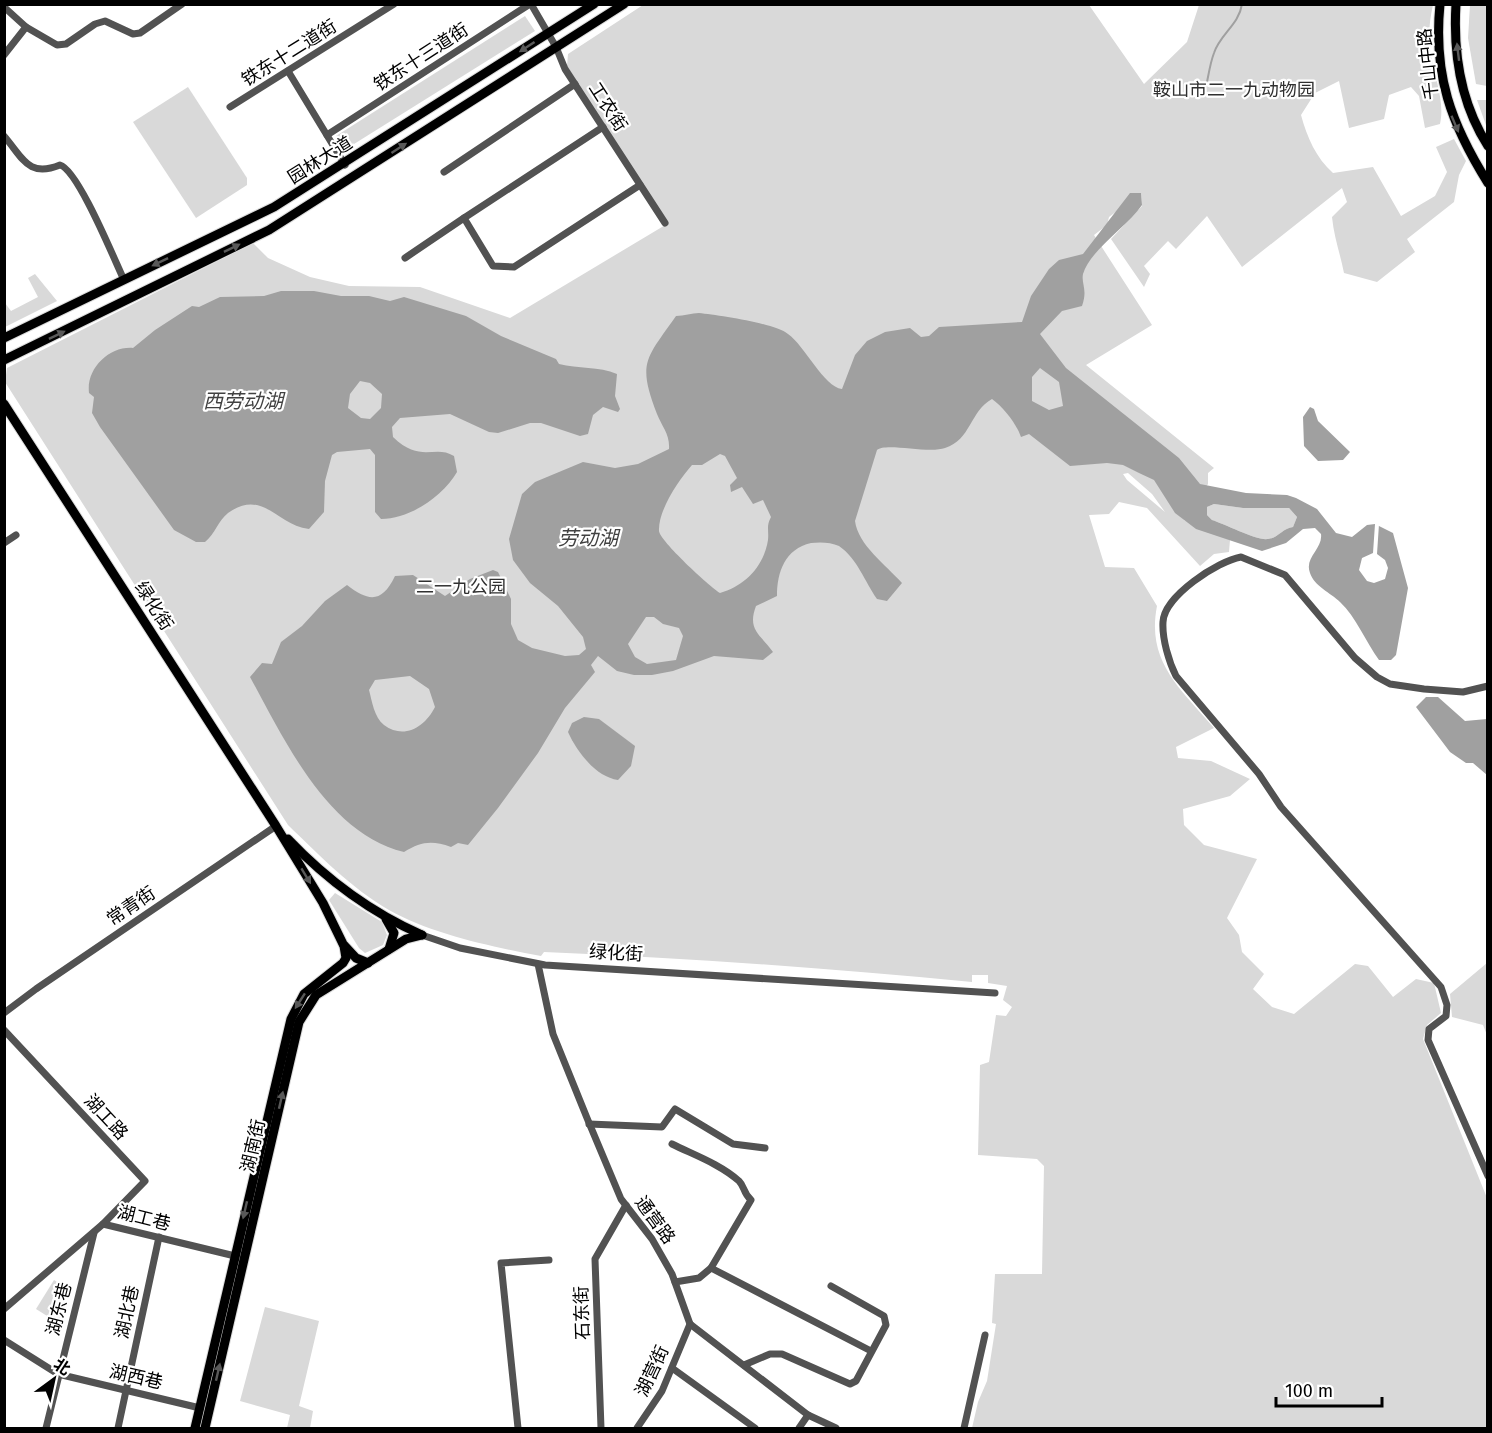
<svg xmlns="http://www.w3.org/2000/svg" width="1492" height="1433" font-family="'Fira Sans','Noto Sans SC',sans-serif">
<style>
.green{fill:#d9d9d9;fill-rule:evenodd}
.water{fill:#a0a0a0;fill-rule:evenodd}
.pier{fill:#fff}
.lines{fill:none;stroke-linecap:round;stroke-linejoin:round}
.stream{stroke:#a0a0a0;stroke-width:2}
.major-casing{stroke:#dbdbdb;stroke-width:11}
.minor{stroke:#525252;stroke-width:7}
.major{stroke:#000;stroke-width:9}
.oneway{fill:#595959}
.labels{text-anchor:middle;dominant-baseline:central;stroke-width:4.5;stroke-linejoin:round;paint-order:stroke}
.street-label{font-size:18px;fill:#000;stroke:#fff}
.park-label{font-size:18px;fill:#303030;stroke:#fff}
.water-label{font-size:20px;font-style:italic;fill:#414141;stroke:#fff}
</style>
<rect width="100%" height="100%" fill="#fff"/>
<g class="green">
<path d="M643,5H1089L1144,84L1187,42L1199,5H1433C1429,22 1428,38 1431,55C1435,78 1445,102 1440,124L1425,128L1419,96L1411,87L1389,95L1384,119L1349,128L1339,81L1315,93L1301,115C1307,137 1316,158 1333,173L1373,167L1401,216L1435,196L1447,172L1436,147L1454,139L1466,161L1459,175L1454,202L1407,239L1415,252L1377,282L1344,273C1340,253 1334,237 1332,217L1347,202L1342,188L1242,267L1207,216L1176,249L1168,241L1144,266L1150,274L1144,287L1111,239L1142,206L1141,193L1109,217L1107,225L1094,235L1152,325L1086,365L1214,468L1208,473V484L1184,520L1230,540L1229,552L1214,554L1200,566L1147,508L1119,502L1109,514L1089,515L1105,567L1134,568L1157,606C1146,662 1181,689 1214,728L1176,747L1178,758L1211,761L1250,779L1230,796L1183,809L1184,825L1204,845L1257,859L1227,918L1239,935L1242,952L1264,974L1253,989L1272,1007L1294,1014L1355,964L1368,966L1393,997L1416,979L1434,983L1441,1013L1427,1025L1423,1039L1487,1198V1428H972L978,1402L987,1381L996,1324L992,1323L995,1274H1042L1044,1166L1037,1159L978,1155L980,1065L989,1062L996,1015L1006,1016L1012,1007L1003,1000L1007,986L988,983V975H972V982C829,968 687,958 544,952L541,956C493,947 431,934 389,910C351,888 319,855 288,825L5,382L7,368L253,243L268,258L310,277L349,286L420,287L510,318L667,224L567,66L568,54ZM1128,473L1152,494L1165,512L1127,480L1123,474Z"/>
<path d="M1470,5H1487V86L1476,84L1468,38Z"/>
<path d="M525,16L535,31L346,149L336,136Z"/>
<path d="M188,87L247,178V185L196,218L133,122Z"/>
<path d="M1477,100H1487V129V128Z"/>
<path d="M35,274L57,301L5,327V303L11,311L38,297L28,278Z"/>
<path d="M1214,504L1243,508H1289L1297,517L1293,527C1283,528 1278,538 1268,539C1257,541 1225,524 1212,520L1207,515V507Z"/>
<path d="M335,893L382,922L387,935L383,945L365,953L359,948L329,900Z"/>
<path d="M1487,963V1035L1483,1025L1452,1017L1450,994Z"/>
<path d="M54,1280L66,1288L63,1326L36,1309Z"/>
<path d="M265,1307L319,1321L299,1406L313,1411L310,1428H287L290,1415L240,1401Z"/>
</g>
<g class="water">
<path d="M1130,193H1141L1142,205C1127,227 1090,250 1083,274C1081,284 1088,289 1082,306L1062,311L1040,334L1066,368L1179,458L1200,484L1246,493L1287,495L1296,498L1317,509L1336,533L1352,537L1367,525L1375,524L1393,533L1408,588L1396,655L1391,660H1379C1366,642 1356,617 1340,602C1331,593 1314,586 1310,573C1304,557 1323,549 1321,534L1315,528L1303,529L1286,543L1262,551L1196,529L1175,513L1154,480L1139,473L1123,465L1107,463L1070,466L1029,434L1021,437C1016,423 1004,408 992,399C970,411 971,440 945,448C928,454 886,442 877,450L855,521C858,545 886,565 902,583L887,601L877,599C865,582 857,558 839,546C831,542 819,542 811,543C785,549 777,572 777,596L756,606C747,630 760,634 773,652L763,660L714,656L673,671L652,675H634L617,671L598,656L591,665L595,672L565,708L538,753L498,808L468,845L458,843L451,847C431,840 421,842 404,852C328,834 285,741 250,677L262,663L272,664L281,642L302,626L325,601L347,585C369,602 382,603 395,576L413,575L445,596L470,579L493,570L498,572L511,599V624L518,640L532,648L565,656L579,655L586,649L583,637L558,606L530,583L513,560L509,539L522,494L535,482L583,462L615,468L638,464L669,449C670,434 662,427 657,414C637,362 646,359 676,316C684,316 692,313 699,313C718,315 774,323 788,334C805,346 824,387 842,389L855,355L867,341L885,332L910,328L921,337L929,336L939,327L1022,322L1031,296L1049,269L1059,260L1083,254ZM1040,368L1059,382L1063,406L1049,410L1032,401V377ZM720,454L725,456L737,478L730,485L731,492L742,487L753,504L763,500L771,517C766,526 769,530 768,540C764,566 745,586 720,593C709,586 660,541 659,531C658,510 679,480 692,465H702ZM1214,504L1243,508H1289L1297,517L1293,527C1283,528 1278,538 1268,539C1257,541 1225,524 1212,520L1207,515V507ZM646,617H654L663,624L679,628L683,636L676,660L647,664L635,657L628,644ZM410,676L429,689L435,707C425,727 404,740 384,725C374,717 372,701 369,690L375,680Z"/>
<path d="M281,291H314L341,296H369L390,301L404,297L466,316L501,336L556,359L559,364C578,369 599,366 617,374L615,396L620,409L618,412L603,407L593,415L588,434L580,436L541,423H530L498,433L489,432L450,414L400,418L392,427L393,437C421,464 435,444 454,456L457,472C443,496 410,519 381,519L375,512V455L370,449L337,452L332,455L325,481L324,512L309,529C276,525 263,488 228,513C218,521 215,534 205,542H196L174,530L100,427L92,413L94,397L89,393C86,368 110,346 133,348L155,330L192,306L199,307L220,297L264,296ZM360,381L370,383L382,394L381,408L370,419L361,418L348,408L350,394Z"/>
<path d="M1310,407L1314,409L1318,421L1350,452L1343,460L1318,461L1304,446L1303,417Z"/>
<path d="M1426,697H1438L1465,721L1487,719V775L1473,763H1466L1450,752L1416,707Z"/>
<path d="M584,717L599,719L635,746L631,766L618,780C596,777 577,752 568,732L572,723Z"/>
</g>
<path class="pier" d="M1375,524H1379L1377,554L1385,560L1388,568L1385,579L1374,583L1367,581L1359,570L1362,558L1373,553Z"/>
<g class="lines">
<path class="stream" d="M1204,95C1208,81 1209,66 1214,53C1220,34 1239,25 1242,4"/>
<defs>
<g id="major">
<path d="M1440,4C1433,75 1451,124 1488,183"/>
<path d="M1456,4C1453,54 1461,104 1488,146"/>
<path d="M4,338L274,207L594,4"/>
<path d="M4,360L269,230L624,4"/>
<path d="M4,404L276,826L323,903L343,944L356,958L368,963"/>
<path d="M288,839C326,879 370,912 422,935"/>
<path d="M386,919L394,933L389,949"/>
<path d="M195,1428L291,1019L304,994L343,963L346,958L344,946"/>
<path d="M205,1428L299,1022L316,995L406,939L422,935"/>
</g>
</defs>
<use href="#major" class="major-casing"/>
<g class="minor">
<path d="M531,4L556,47L565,69L665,223"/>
<path d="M4,7L26,27L57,45L66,44L95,24L105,21L133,34L140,33L182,4"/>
<path d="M4,55L26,27"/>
<path d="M288,71L345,165"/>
<path d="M230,107L394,4"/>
<path d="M603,127L464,218L493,266L514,267L640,185"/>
<path d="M327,135L530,4"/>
<path d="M4,136C23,158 28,178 60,165C78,170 114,259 124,280"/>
<path d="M444,172L575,84"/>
<path d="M405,258L464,218"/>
<path d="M4,543L16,535"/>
<path d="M1488,686L1463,692L1424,689L1390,684L1377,677L1355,658L1285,575L1241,557C1218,561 1164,596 1163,622C1162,639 1169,662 1176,676L1259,774L1281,807L1441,987L1447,1005L1446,1016L1429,1029L1428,1040L1488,1176"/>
<path d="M422,935L460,948L545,965L995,993"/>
<path d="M538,964L553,1034L587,1118L621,1199L652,1239L672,1274L690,1324L808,1415L836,1428"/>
<path d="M4,1013L36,989L276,826"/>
<path d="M4,1030L145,1181L103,1224"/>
<path d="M589,1124L662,1127L675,1109L733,1144L765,1148"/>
<path d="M672,1144C694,1155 720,1164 739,1181C745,1187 743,1193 751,1200L711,1268L699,1278L675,1282"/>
<path d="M711,1268L871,1351"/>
<path d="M4,1309L103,1224L235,1256"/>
<path d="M4,1340L58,1374L200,1408"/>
<path d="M744,1365L770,1354H782L850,1384L856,1381L886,1325L884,1316L831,1286"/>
<path d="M672,1368L755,1428"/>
<path d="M46,1428L94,1233"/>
<path d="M118,1428L159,1237"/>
<path d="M518,1428L501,1263L549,1260"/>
<path d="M601,1428L595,1259L626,1205"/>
<path d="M637,1428L662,1391L690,1324"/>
<path d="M799,1428L808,1415"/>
<path d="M964,1428L985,1335"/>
</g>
<use href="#major" class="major"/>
</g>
<defs><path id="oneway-solid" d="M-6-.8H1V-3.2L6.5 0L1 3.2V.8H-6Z" transform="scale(1.5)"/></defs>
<g class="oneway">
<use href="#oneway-solid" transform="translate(527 47) rotate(147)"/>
<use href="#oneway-solid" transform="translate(1458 52) rotate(-97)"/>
<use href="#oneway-solid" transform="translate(1455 124) rotate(67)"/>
<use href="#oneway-solid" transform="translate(399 148) rotate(-33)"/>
<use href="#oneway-solid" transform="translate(232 248) rotate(-26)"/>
<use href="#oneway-solid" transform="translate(160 262) rotate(154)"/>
<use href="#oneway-solid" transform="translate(57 335) rotate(-26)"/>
<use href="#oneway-solid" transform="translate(306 876) rotate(59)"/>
<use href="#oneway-solid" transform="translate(300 1001) rotate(123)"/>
<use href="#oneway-solid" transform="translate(281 1100) rotate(-77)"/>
<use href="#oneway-solid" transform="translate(245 1210) rotate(103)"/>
<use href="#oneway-solid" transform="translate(218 1372) rotate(-77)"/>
</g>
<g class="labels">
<g class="street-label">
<text transform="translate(289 53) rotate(-32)">铁东十二道街</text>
<text transform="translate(421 57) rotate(-33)">铁东十三道街</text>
<text transform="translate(1428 64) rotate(-96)">千山中路</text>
<text transform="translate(608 107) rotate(57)">工农街</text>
<text transform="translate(320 160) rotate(-32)">园林大道</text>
<text transform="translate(154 606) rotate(57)">绿化街</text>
<text transform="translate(131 906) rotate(-34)">常青街</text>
<text transform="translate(616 953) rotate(3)">绿化街</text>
<text transform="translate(106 1117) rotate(47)">湖工路</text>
<text transform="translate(253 1146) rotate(-77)">湖南街</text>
<text transform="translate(144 1218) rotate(14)">湖工巷</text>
<text transform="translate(655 1220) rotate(54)">通营路</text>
<text transform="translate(59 1309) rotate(-76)">湖东巷</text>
<text transform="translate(127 1312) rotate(-78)">湖北巷</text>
<text transform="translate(582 1313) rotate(-92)">石东街</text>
<text transform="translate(652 1371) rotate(-65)">湖营街</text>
<text transform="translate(136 1377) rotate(13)">湖西巷</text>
</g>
<g class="park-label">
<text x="1234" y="90">鞍山市二一九动物园</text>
<text x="461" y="587">二一九公园</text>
</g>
<g class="water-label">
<text x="243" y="401">西劳动湖</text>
<text x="588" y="538">劳动湖</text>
</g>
</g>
<rect width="1492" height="1433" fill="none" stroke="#000000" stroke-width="12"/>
<g transform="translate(54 1379) rotate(33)" stroke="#ffffff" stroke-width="4.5" paint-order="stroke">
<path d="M0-4.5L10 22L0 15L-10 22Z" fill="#000000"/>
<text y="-9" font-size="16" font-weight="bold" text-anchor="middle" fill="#000000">北</text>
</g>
<path d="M1276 1397v9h106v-9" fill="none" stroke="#000000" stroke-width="3"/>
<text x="1285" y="1397" font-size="18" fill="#000000" stroke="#ffffff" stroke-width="4.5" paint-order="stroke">100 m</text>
</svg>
